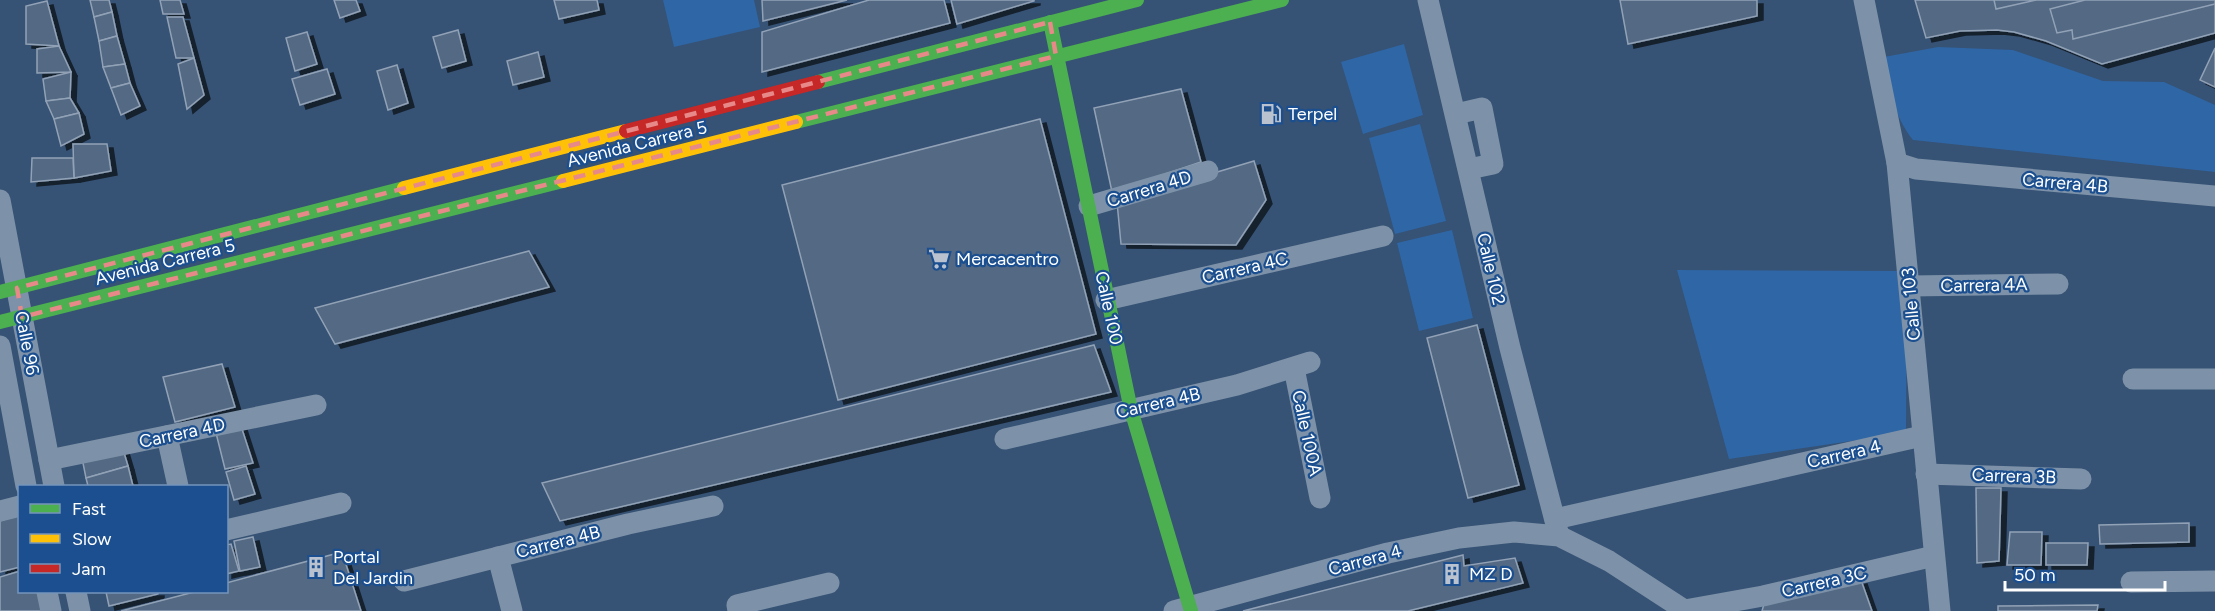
<svg xmlns="http://www.w3.org/2000/svg" width="2215" height="611" font-family="Figtree,sans-serif">
<style>
.green{fill:#2f66a5}
.building{fill:#526984;stroke:#92a2b6;stroke-width:1.5;filter:url(#shadow)}
.lines{fill:none;stroke-linecap:round;stroke-linejoin:round}
.street{stroke:#7d92a8;stroke-width:21}
.fast{stroke:#4caf50;stroke-width:14}
.slow{stroke:#ffc107;stroke-width:14}
.jam{stroke:#c62828;stroke-width:14}
.marked{fill:none;stroke:#e88989;stroke-width:4.5;stroke-dasharray:12 8;stroke-linejoin:round}
.labels{text-anchor:middle;dominant-baseline:central;stroke-width:4.5;stroke-linejoin:round;paint-order:stroke}
.poi-label{font-size:18px;fill:#fff;stroke:#1b4f8f;text-anchor:start}
.street-label{font-size:18px;fill:#fff;stroke:#1b4f8f}
</style>
<defs>
<filter id="shadow"><feDropShadow dx="6" dy="4" stdDeviation="0" flood-color="#0009"/></filter>
</defs>
<rect width="100%" height="100%" fill="#365274"/>
<g class="green">
<path d="M663,0H754L760,27L674,47Z"/>
<path d="M1404,44L1423,115L1363,134L1341,62Z"/>
<path d="M1938,47L2013,50L2103,81L2164,82L2215,105V172L1913,140C1894,116 1888,87 1884,57Z"/>
<path d="M1420,124L1446,221L1395,234L1369,138Z"/>
<path d="M1452,230L1473,318L1419,331L1397,243Z"/>
<path d="M1677,270L1907,271L1906,433L1729,459Z"/>
</g>
<g class="building">
<path d="M90,0H109L112,12L94,17Z"/>
<path d="M160,0H180L184,14H163Z"/>
<path d="M334,0H356L360,11L340,18Z"/>
<path d="M554,0H597L599,10L559,19Z"/>
<path d="M762,0H847L763,21Z"/>
<path d="M869,0H944L950,23L762,72V32Z"/>
<path d="M951,0H1034V1L957,24Z"/>
<path d="M1620,0H1757V16L1628,44Z"/>
<path d="M1915,0H2215V33L2102,64L2046,41L2014,32L1997,30L1960,31L1926,38Z"/>
<path d="M1994,0H2036L1996,9Z"/>
<path d="M2085,0H2215V4L2073,39L2072,30L2057,33L2050,9Z"/>
<path d="M47,1L59,46L26,44V6Z"/>
<path d="M112,12L117,36L99,41L94,17Z"/>
<path d="M167,17H183L194,58H176Z"/>
<path d="M458,30L466,61L442,68L433,37Z"/>
<path d="M307,32L317,64L295,71L286,38Z"/>
<path d="M117,36L125,64L103,67L99,41Z"/>
<path d="M59,46L71,72L37,73V49Z"/>
<path d="M2215,48V87L2200,80Z"/>
<path d="M538,52L544,77L513,85L507,61Z"/>
<path d="M194,58L204,95L187,109L178,64Z"/>
<path d="M125,64L130,83L111,88L103,67Z"/>
<path d="M397,65L408,103L388,110L377,71Z"/>
<path d="M327,69L335,94L300,105L292,79Z"/>
<path d="M71,72L70,98L46,101L43,79Z"/>
<path d="M130,83L140,106L121,115L111,88Z"/>
<path d="M1181,89L1201,162L1112,192L1094,108Z"/>
<path d="M70,98L79,113L54,119L46,101Z"/>
<path d="M79,113L84,134L61,146L54,119Z"/>
<path d="M1040,119L1096,334L838,400L782,185Z"/>
<path d="M73,144H107L111,171L74,178Z"/>
<path d="M32,158H73L74,178L31,182Z"/>
<path d="M1254,161L1266,200L1236,245L1121,244L1117,202Z"/>
<path d="M529,251L549,287L335,344L315,308Z"/>
<path d="M1477,325L1519,485L1468,498L1427,338Z"/>
<path d="M1094,345L1111,392L560,521L542,483Z"/>
<path d="M222,364L235,407L175,422L163,377Z"/>
<path d="M240,423L253,463L225,469L215,429Z"/>
<path d="M122,446L128,466L86,478L82,458Z"/>
<path d="M128,466L133,486H88L86,478Z"/>
<path d="M246,466L255,494L234,500L226,472Z"/>
<path d="M1976,488H2001L1999,561L1977,563Z"/>
<path d="M20,514V567L0,572V521Z"/>
<path d="M2189,523V542L2100,544L2099,525Z"/>
<path d="M2010,532H2042L2041,565H2007Z"/>
<path d="M253,537L260,567L240,571L234,541Z"/>
<path d="M2046,543H2088L2087,565H2046Z"/>
<path d="M231,544L239,571L226,574V545Z"/>
<path d="M342,552L361,611H121L194,592H226V583Z"/>
<path d="M1463,555L1464,566L1515,558L1523,583L1408,611H1243Z"/>
<path d="M20,571V592H43V611H0V577Z"/>
<path d="M1861,580L1872,611H1762L1764,604Z"/>
<path d="M106,592H158V594L109,606Z"/>
<path d="M2098,605L2097,611H1998V606Z"/>
</g>
<g class="lines">
<g class="street">
<path d="M1428,0L1510,348L1559,536"/>
<path d="M1864,0L1897,163L1940,611"/>
<path d="M1456,114L1482,108L1493,164L1469,169"/>
<path d="M1897,163L1916,169L2215,196"/>
<path d="M0,200L54,486"/>
<path d="M1089,206L1208,171"/>
<path d="M1910,286L2058,284"/>
<path d="M1106,300L1383,236"/>
<path d="M0,346L26,486"/>
<path d="M1294,368L1320,498"/>
<path d="M2133,379H2215"/>
<path d="M167,436L178,486"/>
<path d="M1005,439L1237,385L1310,362"/>
<path d="M49,460L316,405"/>
<path d="M1926,474L2081,479"/>
<path d="M0,511L20,506"/>
<path d="M1555,519L1922,436"/>
<path d="M226,530L341,503"/>
<path d="M498,557L512,611"/>
<path d="M404,581L628,524L713,506"/>
<path d="M2131,582L2215,581"/>
<path d="M47,592L51,611"/>
<path d="M76,592L80,611"/>
<path d="M738,611L737,605L829,583"/>
<path d="M1174,611L1388,553L1459,538L1514,532L1559,536L1609,561L1686,611"/>
<path d="M1679,611L1763,596L1934,556"/>
</g>
<g class="fast">
<path d="M1050,22L1131,410L1191,611"/>
<path d="M818,82L1137,0"/>
<path d="M796,122L1282,0"/>
<path d="M0,292L404,188"/>
<path d="M0,322L563,181"/>
</g>
<g class="slow">
<path d="M563,181L796,122"/>
<path d="M404,188L626,131"/>
</g>
<path class="jam" d="M626,131L818,82"/>
</g>
<path class="marked" d="M1050,22L1056,56L22,317L17,288Z"/>
<defs>
<symbol id="fuel-bare" viewBox="-9 -9 18 18"><path d="M-5.5-6h7V0h2V4h1.3V-2.5L3-4.5l.8-.8L6-3V5H2.5V1h-1V6h-7ZM-4.2-4.7v3.2H.2V-4.7Z" fill="#b9c2ce" stroke="#1b4f8f" stroke-width="2.5" paint-order="stroke"/></symbol>
<symbol id="supermarket-bare" viewBox="-9 -9 18 18"><path d="M-6-5.5h2.5l.6 2H6L4.5 2H-2.5L-4.4-4H-6ZM-1.5 3.2a1.3 1.3 0 1 0 .1 0ZM3 3.2a1.3 1.3 0 1 0 .1 0Z" fill="#b9c2ce" stroke="#1b4f8f" stroke-width="2.5" paint-order="stroke"/></symbol>
<symbol id="building-bare" viewBox="-9 -9 18 18"><path d="M-4-6H4V6H1V3H-1V6H-4ZM-2.5-4.3h1.7v1.8h-1.7ZM.8-4.3h1.7v1.8H.8ZM-2.5-1h1.7V.8h-1.7ZM.8-1h1.7V.8H.8Z" fill="#b9c2ce" stroke="#1b4f8f" stroke-width="2.5" paint-order="stroke"/></symbol>
</defs>
<g fill-rule="evenodd">
<use href="#fuel-bare" x="1256" y="99" width="30" height="30"/>
<use href="#supermarket-bare" x="924" y="244" width="30" height="30"/>
<use href="#building-bare" x="301" y="552" width="30" height="30"/>
<use href="#building-bare" x="1437" y="559" width="30" height="30"/>
</g>
<g class="labels">
<g class="poi-label">
<text x="1288" y="114">Terpel</text>
<text x="956" y="259">Mercacentro</text>
<text x="333" y="557">Portal<tspan x="333" dy="21">Del Jardin</tspan></text>
<text x="1469" y="574">MZ D</text>
</g>
<g class="street-label">
<text transform="translate(637 144) rotate(-14)">Avenida Carrera 5</text>
<text transform="translate(2065 183) rotate(5)">Carrera 4B</text>
<text transform="translate(1149 189) rotate(-17)">Carrera 4D</text>
<text transform="translate(165 262) rotate(-14)">Avenida Carrera 5</text>
<text transform="translate(1245 268) rotate(-13)">Carrera 4C</text>
<text transform="translate(1491 269) rotate(77)">Calle 102</text>
<text transform="translate(1984 285) rotate(-1)">Carrera 4A</text>
<text transform="translate(1911 304) rotate(-95)">Calle 103</text>
<text transform="translate(1109 308) rotate(78)">Calle 100</text>
<text transform="translate(27 343) rotate(79)">Calle 96</text>
<text transform="translate(1158 403) rotate(-13)">Carrera 4B</text>
<text transform="translate(182 433) rotate(-12)">Carrera 4D</text>
<text transform="translate(1307 433) rotate(78)">Calle 100A</text>
<text transform="translate(1844 454) rotate(-13)">Carrera 4</text>
<text transform="translate(2014 476) rotate(2)">Carrera 3B</text>
<text transform="translate(558 542) rotate(-14)">Carrera 4B</text>
<text transform="translate(1365 560) rotate(-15)">Carrera 4</text>
<text transform="translate(1824 582) rotate(-13)">Carrera 3C</text>
</g>
</g>
<rect x="18" y="485" width="210" height="108" fill="#1b4f8f" stroke="#7695bc" stroke-width="1.5"/>
<rect x="30" y="504" width="30" height="9" fill="#4caf50" stroke="#7695bc" stroke-width="1.5"/>
<text x="72" y="515" font-size="18" fill="#ffffff">Fast</text>
<rect x="30" y="534" width="30" height="9" fill="#ffc107" stroke="#7695bc" stroke-width="1.5"/>
<text x="72" y="545" font-size="18" fill="#ffffff">Slow</text>
<rect x="30" y="564" width="30" height="9" fill="#c62828" stroke="#7695bc" stroke-width="1.5"/>
<text x="72" y="575" font-size="18" fill="#ffffff">Jam</text>
<path d="M2005 581v9h160v-9" fill="none" stroke="#ffffff" stroke-width="3"/>
<text x="2014" y="581" font-size="18" fill="#ffffff" stroke="#1b4f8f" stroke-width="4.5" paint-order="stroke">50 m</text>
</svg>
